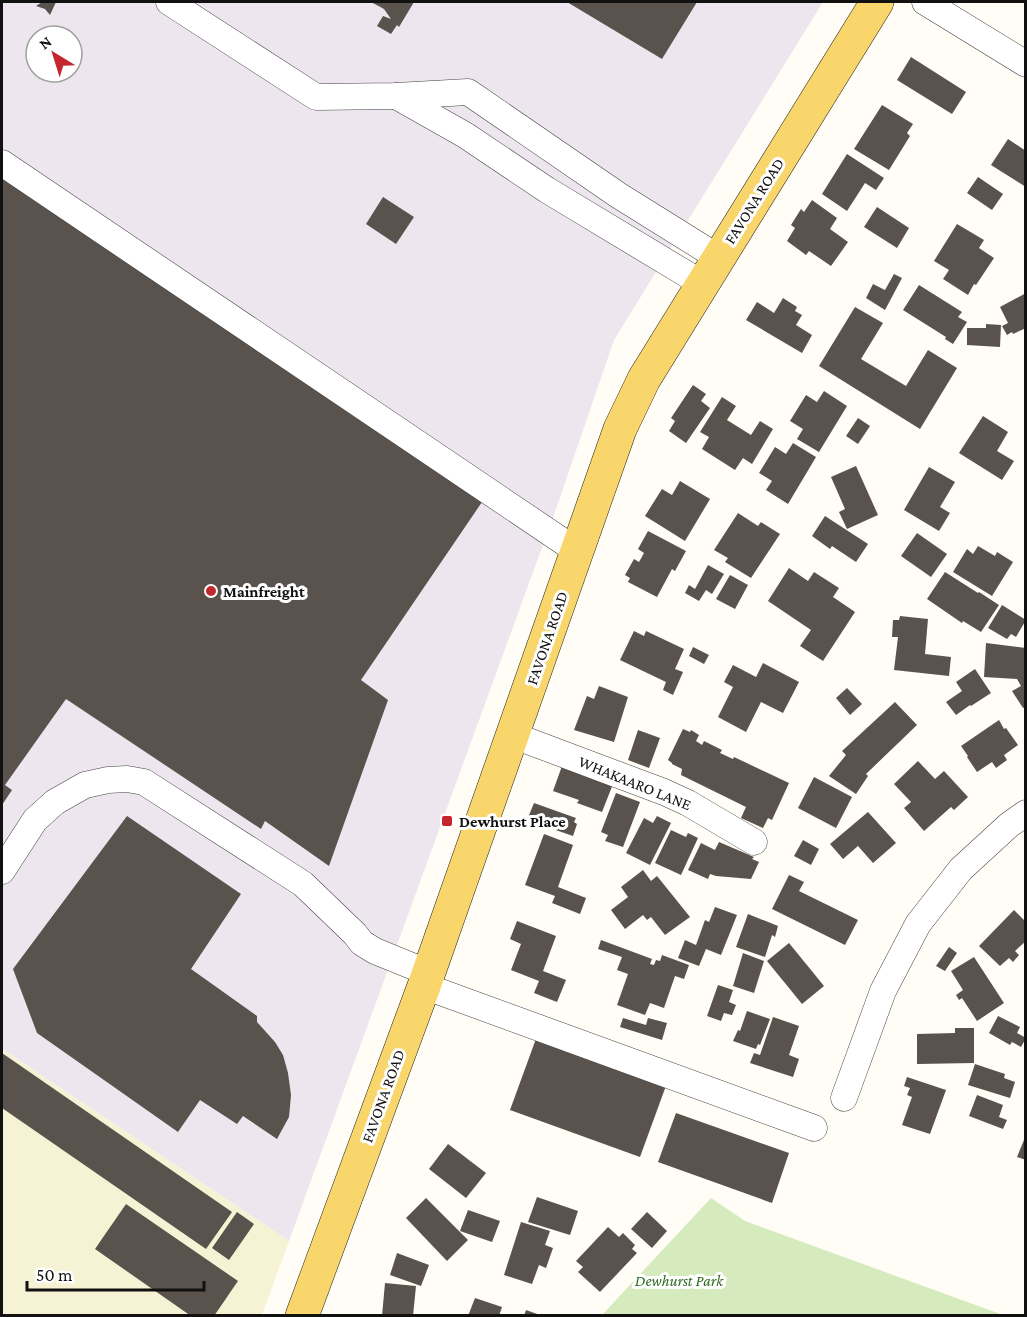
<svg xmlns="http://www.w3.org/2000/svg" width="1027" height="1317" font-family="'Crimson Pro',serif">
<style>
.industrial{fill:#eee6ef;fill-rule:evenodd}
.farmland{fill:#f6f3d4}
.green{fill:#d5ebbd}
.building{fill:#5a524d}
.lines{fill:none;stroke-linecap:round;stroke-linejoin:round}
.minor-casing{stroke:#444;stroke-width:27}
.major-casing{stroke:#222;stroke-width:34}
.minor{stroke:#fff;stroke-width:26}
.major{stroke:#f9d66b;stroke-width:33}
.poi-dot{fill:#c4262e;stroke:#fff;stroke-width:2}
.labels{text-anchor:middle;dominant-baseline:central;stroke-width:6;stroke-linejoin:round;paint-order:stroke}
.street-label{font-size:16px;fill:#111;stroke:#fff}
.poi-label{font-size:16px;font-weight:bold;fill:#111;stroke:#fff;text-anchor:start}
.park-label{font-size:16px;font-style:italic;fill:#2f6b1f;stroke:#fff}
</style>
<rect width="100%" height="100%" fill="#fffdf5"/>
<path class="industrial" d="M2,2H823L614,340L555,512L289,1241L2,1049ZM36,36H72V72H36Z"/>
<path class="farmland" d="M2,1049L289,1241L262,1315H2Z"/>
<path class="green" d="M711,1198L745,1221L1003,1315H602Z"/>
<g class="building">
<path d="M42,2H56L50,15L45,9L36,6Z"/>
<path d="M371,2H414L399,27L397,25L391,34L377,26L383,16L391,19L384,9Z"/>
<path d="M567,2H697L662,59Z"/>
<path d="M911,57L966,92L952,114L897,80Z"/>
<path d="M882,105L913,124L907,133L910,136L889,170L854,149Z"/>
<path d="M1008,139L1026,151V187L991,165Z"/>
<path d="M847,154L884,178L876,190L865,183L847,211L822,194Z"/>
<path d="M978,177L1003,194L992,210L967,193Z"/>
<path d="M2,178L482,502L361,680L388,700L329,866L265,821L261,829L66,699L5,785L12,790L2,805Z"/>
<path d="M383,197L414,217L396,244L366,224Z"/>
<path d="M812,200L837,218L830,229L848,242L831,266L809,251L806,255L787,241L795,228L791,225L801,209L804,212Z"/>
<path d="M877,207L909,228L897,248L864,227Z"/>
<path d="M957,224L984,240L979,248L994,258L976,285L974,284L968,295L943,279L949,270L934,261Z"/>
<path d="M894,274L902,278L885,310L866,298L873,284L885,290Z"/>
<path d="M919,285L962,312L958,317L967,322L953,344L945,339L946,337L903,310Z"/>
<path d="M1026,293V328L1013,334L1012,332L1007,335L1002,326L1008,323L1000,307Z"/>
<path d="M783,298L797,307L795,311L802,315L796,325L812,335L802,353L746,320L757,302L774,313Z"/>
<path d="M855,307L883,323L861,359L906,386L928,350L957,368L920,429L819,366Z"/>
<path d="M986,324L1001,325L1000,347L967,345V328H986Z"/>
<path d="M693,385L706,394L701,401L710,408L686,443L669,431L675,421L671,418Z"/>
<path d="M824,391L847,406L819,452L797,439L803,429L790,421L806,395L817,402Z"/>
<path d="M722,397L736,406L727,420L751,435L760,421L773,429L752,464L743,458L735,470L702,449L709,437L700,432Z"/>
<path d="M983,416L1008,432L997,451L1014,461L1002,480L959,453Z"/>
<path d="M858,418L870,426L858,444L846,436Z"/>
<path d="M793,443L816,457L788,504L766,490L772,481L759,473L775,447L786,454Z"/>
<path d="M856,466L878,515L847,529L839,512L845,509L831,477Z"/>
<path d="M929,467L955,482L940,507L950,513L939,531L904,510Z"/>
<path d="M680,481L710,499L685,541L645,516L662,489L672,495Z"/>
<path d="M738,513L758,526L761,522L780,534L751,578L725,562L728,558L714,550Z"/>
<path d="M825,516L868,544L856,562L832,546L830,549L812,536Z"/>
<path d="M648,531L686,551L675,571L672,569L657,597L628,582L630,578L625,575L634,559L639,562L644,553L638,549Z"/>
<path d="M917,533L947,554L931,577L901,556Z"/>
<path d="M978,546L995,556L997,552L1013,562L992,596L953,572L967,549L973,554Z"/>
<path d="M708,565L724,574L712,594L706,590L699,601L685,593L689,585L695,589Z"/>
<path d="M789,568L808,581L814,572L839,588L833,597L855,612L823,661L800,646L811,630L768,601Z"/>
<path d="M945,572L978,593L979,592L999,605L981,632L963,621L962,623L927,599Z"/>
<path d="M730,575L748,585L735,609L716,599Z"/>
<path d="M1002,605L1026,620L1016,637L1011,634L1007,639L988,628Z"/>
<path d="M900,616L928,619L925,654L951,657L949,676L894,670L898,637H892L893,620H899Z"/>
<path d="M634,631L644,636L646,631L684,649L675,669L683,672L673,695L663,690L666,682L620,660Z"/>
<path d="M986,643L1026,648V707L1023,708L1012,691L1021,686L1017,679L984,677Z"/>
<path d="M693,647L709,655L704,664L689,656Z"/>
<path d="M763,663L799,682L783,713L761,702L746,732L718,717L733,687L724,682L733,665L756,677Z"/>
<path d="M975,669L991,693L971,706L970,705L956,715L946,702L962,691L956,682Z"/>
<path d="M599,686L628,697L614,742L574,730L587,696L594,699Z"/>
<path d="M847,688L862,704L850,715L836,698Z"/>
<path d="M895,702L917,725L866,774L868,776L856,794L829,776L846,755L842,751Z"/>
<path d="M999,720L1004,729L1006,728L1018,745L1004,755L1007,760L996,768L992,762L977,772L967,757L968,756L961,746Z"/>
<path d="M683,729L690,732L691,730L699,735L696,741L702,745L704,741L722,750L720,753L733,759L734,757L789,783L772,820L768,818L763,828L741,818L746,807L681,775L682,769L672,764V763L668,760Z"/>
<path d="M638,730L660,738L649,768L628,760Z"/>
<path d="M918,761L935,779L944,771L968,797L954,810L951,807L924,831L904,808L911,802L894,784Z"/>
<path d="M562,766L613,784L602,812L577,803L579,800L553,791Z"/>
<path d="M814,777L852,797L836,828L798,808Z"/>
<path d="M616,793L640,802L623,847L605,841L608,835L601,832Z"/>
<path d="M534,803L576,818L574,822L577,824L573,836L527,820Z"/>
<path d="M868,812L896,843L873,863L858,846L843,859L830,844Z"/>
<path d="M127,816L241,894L191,969L257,1016V1022L275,1042L283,1055L288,1073L291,1095L289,1117L277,1139L243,1116L237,1124L200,1100L178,1132L37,1033L13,969Z"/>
<path d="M657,816L671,823L650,865L626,853L644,818L653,823Z"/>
<path d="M671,830L686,837L688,833L698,838L681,875L655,863Z"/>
<path d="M544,834L573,845L558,887L586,898L580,914L552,903L555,896L525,885Z"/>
<path d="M803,840L819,849L811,865L794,856Z"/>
<path d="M719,842L754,857L752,859L759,862L751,879L716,876L710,874L708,879L688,870L701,843L715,850Z"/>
<path d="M643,870L651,881L657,876L690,917L665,935L651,917L647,920L643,915L625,929L611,910L628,897L621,887Z"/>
<path d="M789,875L804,882L799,891L858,920L845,945L772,909Z"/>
<path d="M715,907L737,915L721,955L706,949L699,966L678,958L685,940L696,945L705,920L709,922Z"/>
<path d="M1014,910L1026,922V941L1015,951L1019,955L1013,962L1009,958L1000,966L979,946Z"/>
<path d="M748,914L778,926L775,937L772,935L765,957L736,947Z"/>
<path d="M517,921L556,936L543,971L566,980L557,1002L534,993L539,981L511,970L521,944L510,939Z"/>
<path d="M601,940L652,959L650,964L654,965L656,960L660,961L662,955L689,965L684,979L675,976L664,1008L650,1003L645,1015L617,1005L628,974L617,970L622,957L598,949Z"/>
<path d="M789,943L824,986L802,1004L767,961Z"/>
<path d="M949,947L957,953L945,971L936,966Z"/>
<path d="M743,953L764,961L754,993L733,986Z"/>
<path d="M974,957L1004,1003L977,1021L962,998L959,1000L956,995L963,990L951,971Z"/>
<path d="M718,985L733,990L729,1002L736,1005L732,1015L724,1013L721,1021L707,1016Z"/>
<path d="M747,1011L770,1019L760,1045L758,1044L756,1049L733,1041L738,1030L740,1031Z"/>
<path d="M998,1016L1020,1027L1017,1033L1026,1038L1021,1047L1012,1042L1010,1045L989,1033Z"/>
<path d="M773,1017L799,1026L789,1055L799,1059L793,1077L750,1063L754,1053L760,1055Z"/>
<path d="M623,1018L646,1025L648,1018L667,1023L662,1040L620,1027Z"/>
<path d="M955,1028H974V1063L917,1064V1034L955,1033Z"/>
<path d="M537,1036L667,1083L640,1157L510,1110Z"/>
<path d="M2,1053L232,1212L206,1249L2,1108Z"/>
<path d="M975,1064L1005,1074L1004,1078L1015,1082L1010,1098L968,1085Z"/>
<path d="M907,1077L946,1090L930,1134L902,1125L912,1097L907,1095L910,1088L904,1086Z"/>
<path d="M977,1095L1003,1105L999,1117L1007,1120L1003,1129L969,1116Z"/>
<path d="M676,1113L789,1153L772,1203L658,1162Z"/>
<path d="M1026,1135V1160L1017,1157Z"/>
<path d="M448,1144L486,1173L466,1198L429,1169Z"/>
<path d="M537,1197L578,1211L570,1235L528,1222Z"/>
<path d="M426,1198L468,1240L447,1261L406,1218Z"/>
<path d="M126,1204L238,1281L214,1316H191L95,1249Z"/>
<path d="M468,1210L500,1221L492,1242L460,1231Z"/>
<path d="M237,1212L254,1224L229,1260L212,1248Z"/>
<path d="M647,1212L667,1231L652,1248L631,1229Z"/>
<path d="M521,1222L550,1231L545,1245L553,1248L546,1268L539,1265L532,1284L504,1275Z"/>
<path d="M608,1227L619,1237L623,1233L635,1245L632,1249L637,1253L600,1292L578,1272L583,1267L576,1261Z"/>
<path d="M397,1253L429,1265L421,1286L390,1275Z"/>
<path d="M385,1283L416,1286L413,1316H382Z"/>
<path d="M475,1298L502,1307L499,1316H468Z"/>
<path d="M526,1310L540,1315V1316H524Z"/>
</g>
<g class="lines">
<defs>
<g id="minor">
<path d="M169,2L316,97L396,96L468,92L618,195L719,258"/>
<path d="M925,2L1026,64"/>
<path d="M396,96L465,135L547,190L703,284"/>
<path d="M2,163L577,551"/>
<path d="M512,735L664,792L688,803L754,842"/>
<path d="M2,871L35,820L55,802L85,785L108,780L127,779L144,782L303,884L355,934L362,943L375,951L429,973"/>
<path d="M424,986L814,1128"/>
<path d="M844,1098L883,991L918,924L961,869L1009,825L1026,813"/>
</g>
<path id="major" d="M302,1316L424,986L620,429L644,379L877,2"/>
</defs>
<use href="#minor" class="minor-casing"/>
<use href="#major" class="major-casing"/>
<use href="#minor" class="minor"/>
<use href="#major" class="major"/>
</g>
<g class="poi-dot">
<circle cx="211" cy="591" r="6"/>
<rect x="441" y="815" width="12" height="12" rx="3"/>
</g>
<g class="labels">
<g class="street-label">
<text transform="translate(754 201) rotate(-58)">FAVONA ROAD</text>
<text transform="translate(547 638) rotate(-71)">FAVONA ROAD</text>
<text transform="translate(635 783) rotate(22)">WHAKAARO LANE</text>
<text transform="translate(383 1096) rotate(-70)">FAVONA ROAD</text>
</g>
<g class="poi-label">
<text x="223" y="591">Mainfreight</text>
<text x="459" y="821">Dewhurst Place</text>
</g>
<g class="park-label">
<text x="679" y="1280">Dewhurst Park</text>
</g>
</g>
<rect width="1027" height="1317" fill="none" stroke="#111111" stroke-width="6"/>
<g transform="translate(54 54) rotate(322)"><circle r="28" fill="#ffffff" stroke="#a0a0a0" stroke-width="1.5"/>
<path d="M0-4.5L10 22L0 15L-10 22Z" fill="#c4262e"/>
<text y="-9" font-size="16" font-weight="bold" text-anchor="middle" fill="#111111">N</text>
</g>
<path d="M27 1281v9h177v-9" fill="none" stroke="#111111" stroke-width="3"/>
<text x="36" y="1281" font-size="18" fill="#111111" stroke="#ffffff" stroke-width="4.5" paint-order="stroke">50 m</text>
</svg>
